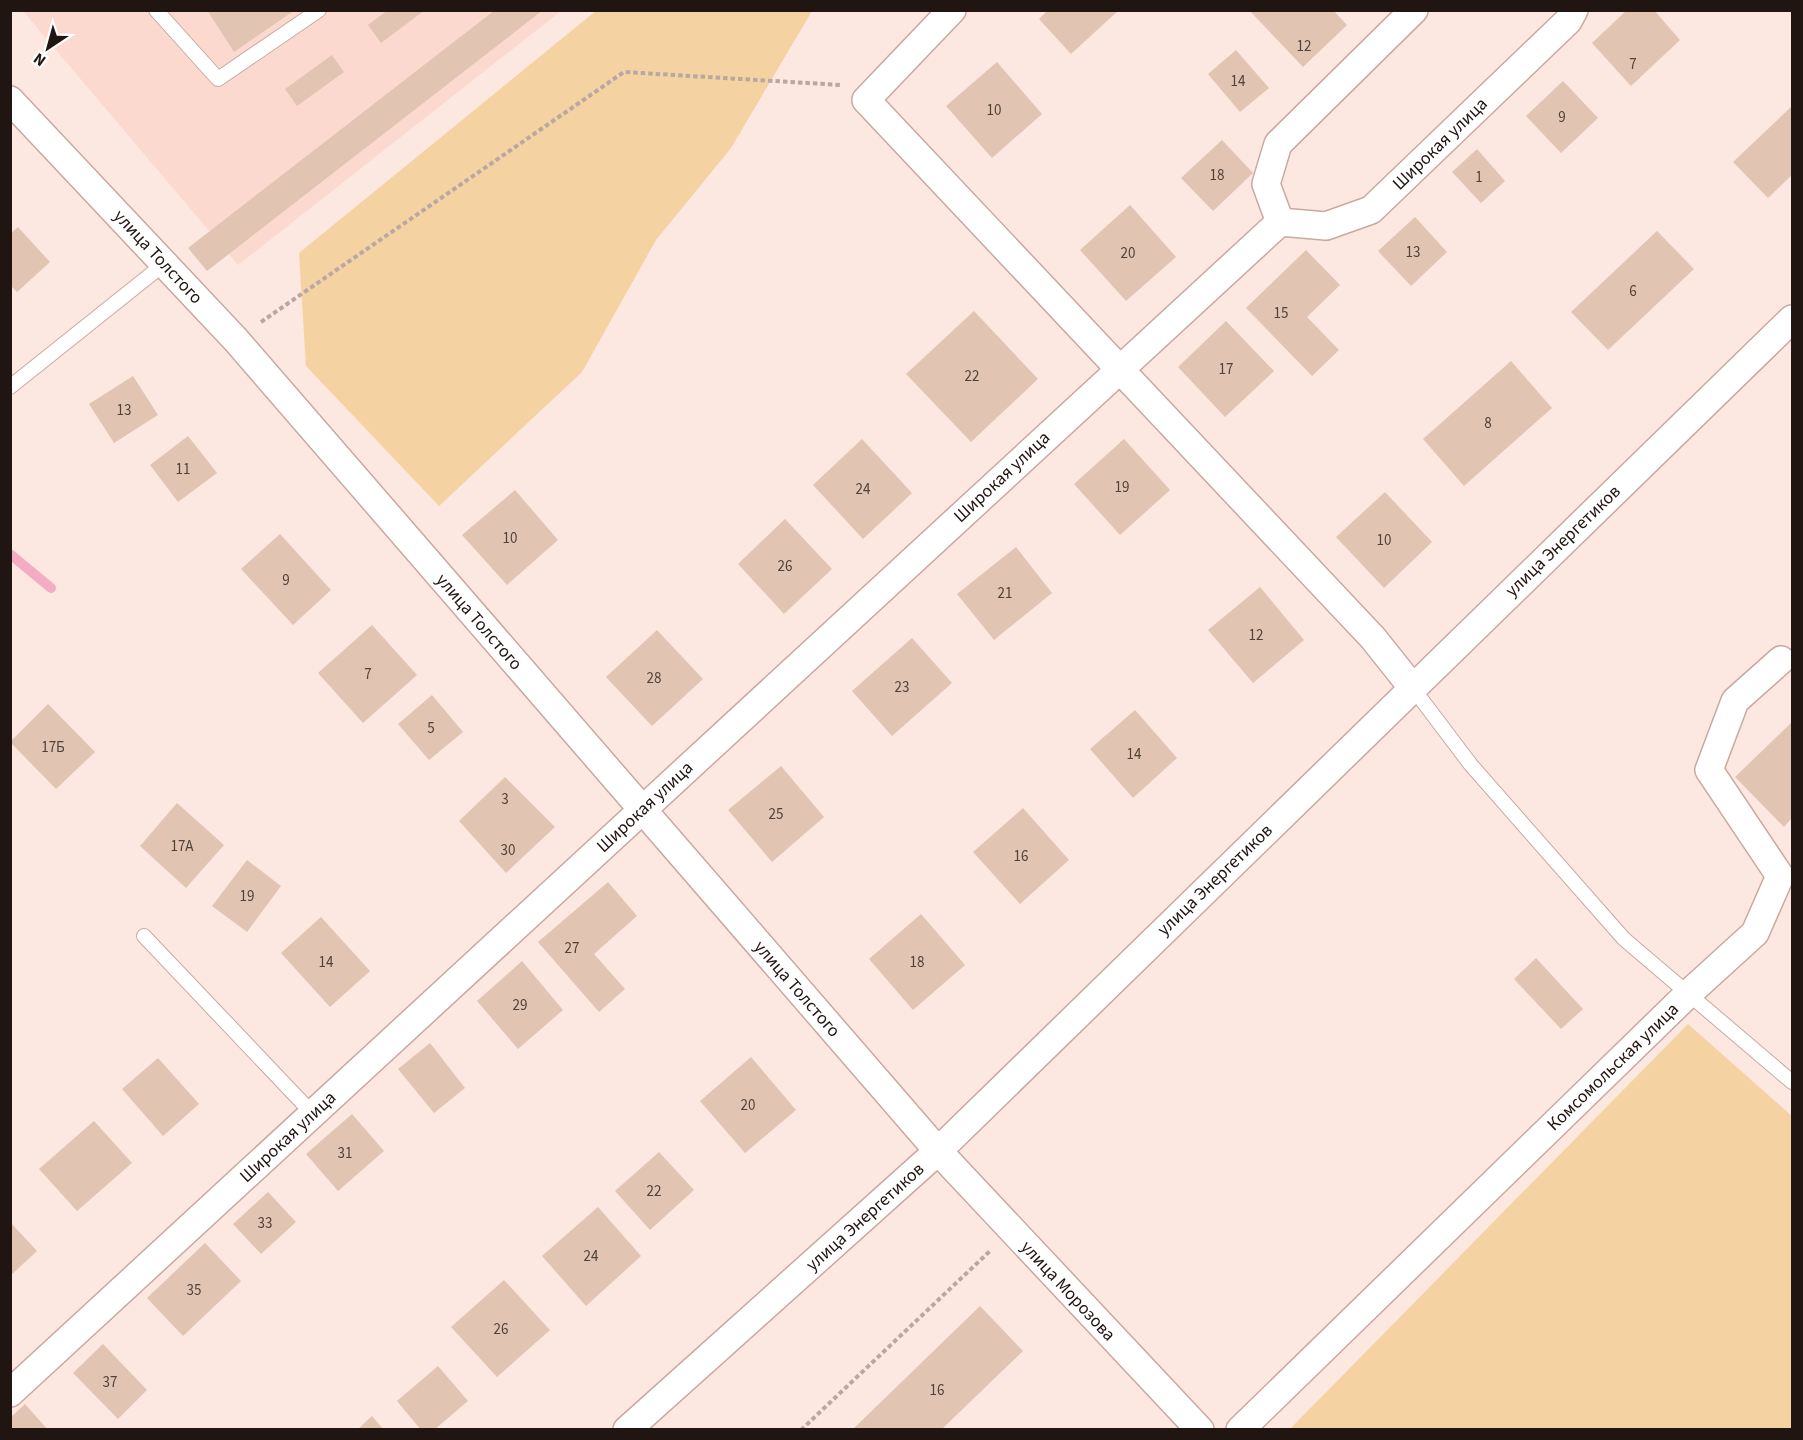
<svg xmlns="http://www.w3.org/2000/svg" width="1803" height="1440" font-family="'Source Sans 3',sans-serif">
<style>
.built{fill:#fbd9cf}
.green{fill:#f5d2a1}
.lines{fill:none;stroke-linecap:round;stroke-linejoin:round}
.stream{stroke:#f4acc3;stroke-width:10}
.building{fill:#e1c5b2}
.lane-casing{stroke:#c9a99f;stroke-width:16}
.street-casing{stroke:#c9a99f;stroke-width:30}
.path{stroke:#b9a7a2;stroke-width:4;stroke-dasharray:4.5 3;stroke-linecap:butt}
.lane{stroke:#fff;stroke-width:14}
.street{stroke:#fff;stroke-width:27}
.labels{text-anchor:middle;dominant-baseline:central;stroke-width:6;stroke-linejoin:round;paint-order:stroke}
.number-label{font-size:15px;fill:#504139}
.street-label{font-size:18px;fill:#201511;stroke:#fff}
</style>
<rect width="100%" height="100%" fill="#fce7e1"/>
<path class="built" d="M23,11H561L238,265Z"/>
<g class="green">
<path d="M597,10L812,11L731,148L656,240L582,372L439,506L306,366L299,253Z"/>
<path d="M1688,1024L1792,1116V1429H1290Z"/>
</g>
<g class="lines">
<path class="stream" d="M10,554L51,588"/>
</g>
<g class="building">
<path d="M207,10H295L234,52Z"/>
<path d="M388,10H425L381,43L368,25Z"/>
<path d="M495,10H543L207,271L188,248Z"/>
<path d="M1048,10H1119L1071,54L1039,19Z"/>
<path d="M1249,10H1333L1347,25L1303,67Z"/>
<path d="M1627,10H1654L1680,40L1631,86L1592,43Z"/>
<path d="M1236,50L1269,88L1240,112L1208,74Z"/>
<path d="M332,55L344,72L297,106L285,89Z"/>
<path d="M997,62L1042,114L992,158L946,106Z"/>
<path d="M1563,81L1598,118L1561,153L1526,116Z"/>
<path d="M1792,106V175L1768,198L1733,162Z"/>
<path d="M1222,140L1253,173L1213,211L1181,178Z"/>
<path d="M1477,149L1505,181L1481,203L1452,172Z"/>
<path d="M1130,205L1176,257L1126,301L1080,250Z"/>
<path d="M1415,217L1447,252L1411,286L1378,251Z"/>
<path d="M18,227L50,262L17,292L10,285V234Z"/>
<path d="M1657,231L1694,269L1608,350L1571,312Z"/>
<path d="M1306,250L1340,285L1307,317L1339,350L1312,376L1246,308Z"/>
<path d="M974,311L1038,379L971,442L906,374Z"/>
<path d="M1226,321L1274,371L1225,417L1178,367Z"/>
<path d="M1511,361L1552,408L1464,486L1423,439Z"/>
<path d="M133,376L158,415L114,443L89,404Z"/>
<path d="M188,436L217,473L178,502L150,465Z"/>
<path d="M862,439L912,493L863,539L813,485Z"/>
<path d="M1124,439L1170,490L1120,535L1074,484Z"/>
<path d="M515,490L558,540L507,585L462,535Z"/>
<path d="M1385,492L1432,542L1384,588L1336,537Z"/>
<path d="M785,519L832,569L784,614L738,564Z"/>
<path d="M280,534L331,590L293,625L241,569Z"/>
<path d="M1016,547L1052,593L994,640L957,594Z"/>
<path d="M1260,587L1304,640L1253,683L1208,630Z"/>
<path d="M372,625L417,675L363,723L318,673Z"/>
<path d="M657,630L703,679L652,726L606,677Z"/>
<path d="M912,638L952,683L892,736L852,691Z"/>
<path d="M432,695L463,732L429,760L398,724Z"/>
<path d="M48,704L95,752L56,789L10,742Z"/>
<path d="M1135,710L1177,758L1133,798L1090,749Z"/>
<path d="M1792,722V818L1784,827L1735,777Z"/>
<path d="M781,766L824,817L772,862L728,810Z"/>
<path d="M505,777L555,827L506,873L459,821Z"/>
<path d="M177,803L224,845L186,888L140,846Z"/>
<path d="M1023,808L1069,860L1020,904L973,852Z"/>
<path d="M247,860L281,886L247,932L212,906Z"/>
<path d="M608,882L637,916L594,954L625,989L599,1012L538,942Z"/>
<path d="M921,914L965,965L913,1010L869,959Z"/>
<path d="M321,917L370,971L330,1007L281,953Z"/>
<path d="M1536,958L1583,1009L1561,1029L1514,979Z"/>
<path d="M522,961L563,1010L518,1049L477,1001Z"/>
<path d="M430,1043L465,1088L434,1113L398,1069Z"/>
<path d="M751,1057L796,1110L745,1153L700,1101Z"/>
<path d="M158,1058L199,1104L163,1136L122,1089Z"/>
<path d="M352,1114L384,1151L338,1191L306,1154Z"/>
<path d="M94,1121L132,1163L77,1211L39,1169Z"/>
<path d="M659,1152L694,1190L650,1230L615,1191Z"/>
<path d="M268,1192L296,1222L261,1254L233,1224Z"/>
<path d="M598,1207L641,1256L586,1306L542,1256Z"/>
<path d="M10,1222L37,1251L10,1276Z"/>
<path d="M205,1243L241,1281L183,1336L147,1298Z"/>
<path d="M504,1280L550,1330L497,1377L451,1327Z"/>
<path d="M980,1306L1023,1351L941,1430H852Z"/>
<path d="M103,1344L147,1390L118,1419L73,1373Z"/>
<path d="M438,1366L468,1401L434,1430H421L397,1401Z"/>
<path d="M25,1404L48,1430H10V1418Z"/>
<path d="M372,1416L384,1430H357Z"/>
</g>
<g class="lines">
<defs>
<g id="lane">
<path d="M156,10L218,79L319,10"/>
<path d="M10,387L164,264"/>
<path d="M1412,687L1471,765L1624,939L1792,1082"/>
<path d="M144,936L313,1114"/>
</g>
<g id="street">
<path d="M952,10L866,100L1373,638L1412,687"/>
<path d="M10,100L236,340L938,1151L1200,1430"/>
<path d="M1280,222L1326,226L1371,210L1568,21L1574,10"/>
<path d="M10,1393L1280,222L1266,184L1278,144L1414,10"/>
<path d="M627,1430L938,1151L1792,319"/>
<path d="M1240,1430L1688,994L1755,933L1780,876L1709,770L1735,701L1781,660"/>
</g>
</defs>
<use href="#lane" class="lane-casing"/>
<use href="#street" class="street-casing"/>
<g class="path">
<path d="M261,322L624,72L841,85"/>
<path d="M801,1430L991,1250"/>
</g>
<use href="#lane" class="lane"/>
<use href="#street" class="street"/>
</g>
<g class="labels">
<g class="number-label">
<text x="1304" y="46">12</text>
<text x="1633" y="64">7</text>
<text x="1238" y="81">14</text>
<text x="994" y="110">10</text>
<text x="1562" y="117">9</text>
<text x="1217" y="175">18</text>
<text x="1479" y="177">1</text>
<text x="1413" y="252">13</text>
<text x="1128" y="253">20</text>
<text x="1633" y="291">6</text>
<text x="1281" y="313">15</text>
<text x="1226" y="369">17</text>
<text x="972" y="376">22</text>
<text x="124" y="410">13</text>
<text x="1488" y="423">8</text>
<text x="183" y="469">11</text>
<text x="1122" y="487">19</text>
<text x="863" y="489">24</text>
<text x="510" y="538">10</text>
<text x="1384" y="540">10</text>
<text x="785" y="566">26</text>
<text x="286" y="580">9</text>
<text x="1005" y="593">21</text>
<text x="1256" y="635">12</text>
<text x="368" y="674">7</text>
<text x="654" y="678">28</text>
<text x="902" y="687">23</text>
<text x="431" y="728">5</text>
<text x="53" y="747">17Б</text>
<text x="1134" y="754">14</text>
<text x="505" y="799">3</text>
<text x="776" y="814">25</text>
<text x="182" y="846">17А</text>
<text x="508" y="850">30</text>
<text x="1021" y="856">16</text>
<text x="247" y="896">19</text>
<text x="572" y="948">27</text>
<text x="326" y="962">14</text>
<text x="917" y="962">18</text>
<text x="520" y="1005">29</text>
<text x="748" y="1105">20</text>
<text x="345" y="1153">31</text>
<text x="654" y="1191">22</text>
<text x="265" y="1223">33</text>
<text x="591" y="1256">24</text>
<text x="194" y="1290">35</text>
<text x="501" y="1329">26</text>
<text x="110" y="1382">37</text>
<text x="937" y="1390">16</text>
</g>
<g class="street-label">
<text transform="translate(1440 144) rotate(-44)">Широкая улица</text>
<text transform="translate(158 257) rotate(47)">улица Толстого</text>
<text transform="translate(1002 477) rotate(-43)">Широкая улица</text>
<text transform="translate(1563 541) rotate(-44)">улица Энергетиков</text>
<text transform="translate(479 622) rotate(49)">улица Толстого</text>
<text transform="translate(645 807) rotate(-43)">Широкая улица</text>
<text transform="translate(1215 880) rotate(-44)">улица Энергетиков</text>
<text transform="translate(797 989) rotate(49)">улица Толстого</text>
<text transform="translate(1613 1067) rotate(-44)">Комсомольская улица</text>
<text transform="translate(288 1137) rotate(-43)">Широкая улица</text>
<text transform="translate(865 1217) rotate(-42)">улица Энергетиков</text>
<text transform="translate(1068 1291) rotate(47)">улица Морозова</text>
</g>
</g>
<rect width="1803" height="1440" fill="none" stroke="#201511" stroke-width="24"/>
<g transform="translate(48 48) rotate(216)" stroke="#ffffff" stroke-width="4.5" paint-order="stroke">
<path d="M0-4.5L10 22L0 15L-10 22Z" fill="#201511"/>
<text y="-9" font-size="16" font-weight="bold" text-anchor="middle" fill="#201511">N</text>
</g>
</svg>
